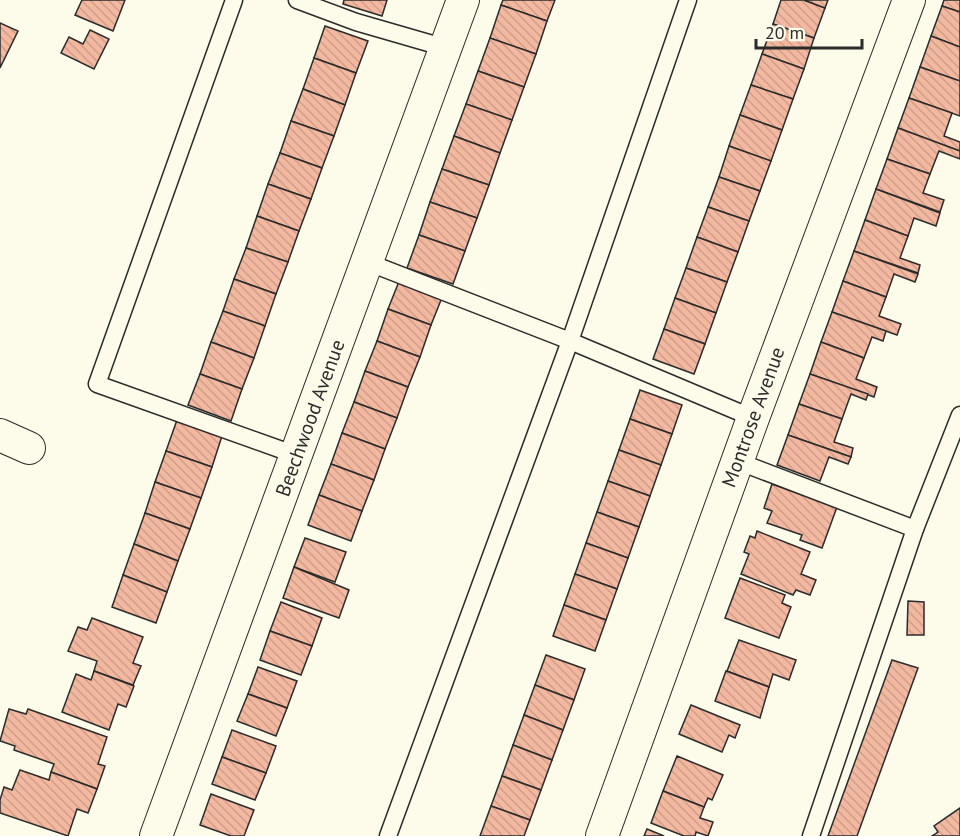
<svg xmlns="http://www.w3.org/2000/svg" width="960" height="836" font-family="'PT Sans',sans-serif">
<style>
.building{fill:url(#building-back-hatch);stroke:#2b2b2b;stroke-width:1.5}
.lines{fill:none;stroke-linecap:round;stroke-linejoin:round}
.lane-casing{stroke:#2b2b2b;stroke-width:19}
.street-casing{stroke:#2b2b2b;stroke-width:34}
.lane{stroke:#fdfbea;stroke-width:16}
.street{stroke:#fdfbea;stroke-width:32}
.labels{text-anchor:middle;dominant-baseline:central;stroke-width:4.5;stroke-linejoin:round;paint-order:stroke}
.street-label{font-size:20px;fill:#2b2b2b;stroke:#fdfbea}
</style>
<defs>
<pattern id="building-back-hatch" width="6" height="6" patternUnits="userSpaceOnUse" patternTransform="scale(1.5)"><rect width="6" height="6" fill="#f2b8a0"/><path d="M-1 5l2 2M0 0l6 6M5-1l2 2" fill="none" stroke="#d09e8a"/></pattern>
</defs>
<rect width="100%" height="100%" fill="#fdfbea"/>
<g class="building">
<path d="M82,0H125L113,31L75,15Z"/>
<path d="M344,0H387L382,16L343,4Z"/>
<path d="M503,0H555L547,21L501,5Z"/>
<path d="M781,0H804L825,8L814,38L773,24Z"/>
<path d="M804,0H828L825,8Z"/>
<path d="M944,0H960V12L942,6Z"/>
<path d="M501,5L547,21L536,54L490,38Z"/>
<path d="M942,6L960,12V47L931,36Z"/>
<path d="M0,23L18,31L0,68Z"/>
<path d="M773,24L814,38L804,69L762,54Z"/>
<path d="M325,26L368,41L356,73L314,58Z"/>
<path d="M90,30L109,39L94,69L61,53L69,37L83,44Z"/>
<path d="M931,36L960,47V81L920,67Z"/>
<path d="M490,38L536,54L524,87L478,71Z"/>
<path d="M762,54L804,69L793,99L751,85Z"/>
<path d="M314,58L356,73L345,105L303,89Z"/>
<path d="M920,67L960,81V116L909,98Z"/>
<path d="M478,71L524,87L512,120L466,104Z"/>
<path d="M751,85L793,99L782,130L740,115Z"/>
<path d="M303,89L345,105L334,136L291,121Z"/>
<path d="M909,98L952,113L944,136L960,142V151L898,128Z"/>
<path d="M466,104L512,120L500,153L454,136Z"/>
<path d="M740,115L782,130L771,161L729,146Z"/>
<path d="M291,121L334,136L322,168L280,153Z"/>
<path d="M898,128L960,151V159L939,151L930,174L887,159Z"/>
<path d="M454,136L500,153L489,185L442,169Z"/>
<path d="M729,146L771,161L760,191L719,177Z"/>
<path d="M280,153L322,168L311,199L268,184Z"/>
<path d="M887,159L930,174L923,193L944,200L940,212L876,189Z"/>
<path d="M442,169L489,185L477,218L430,202Z"/>
<path d="M719,177L760,191L749,221L708,207Z"/>
<path d="M268,184L311,199L299,231L257,216Z"/>
<path d="M876,189L940,213L936,226L914,218L908,236L865,220Z"/>
<path d="M430,202L477,218L465,251L419,235Z"/>
<path d="M708,207L749,221L738,252L697,237Z"/>
<path d="M257,216L299,231L288,262L246,248Z"/>
<path d="M865,220L908,236L900,258L920,265L918,273L854,251Z"/>
<path d="M419,235L465,251L453,284L407,268Z"/>
<path d="M697,237L738,252L727,282L686,268Z"/>
<path d="M246,248L288,262L276,294L234,279Z"/>
<path d="M854,251L918,274L915,282L894,274L886,297L843,281Z"/>
<path d="M686,268L727,282L716,313L675,298Z"/>
<path d="M234,279L276,294L265,326L223,311Z"/>
<path d="M400,279L443,295L431,325L388,309Z"/>
<path d="M843,281L886,297L879,316L901,324L897,335L832,312Z"/>
<path d="M675,298L716,313L705,344L664,329Z"/>
<path d="M388,309L431,325L420,357L377,341Z"/>
<path d="M223,311L265,326L254,358L211,342Z"/>
<path d="M832,312L886,331L883,341L872,337L864,358L821,342Z"/>
<path d="M664,329L705,344L694,374L653,359Z"/>
<path d="M377,341L420,357L408,387L365,371Z"/>
<path d="M211,342L254,358L242,389L200,374Z"/>
<path d="M821,342L864,358L856,379L877,387L874,397L810,374Z"/>
<path d="M365,371L408,387L397,418L354,402Z"/>
<path d="M200,374L242,389L231,421L188,405Z"/>
<path d="M810,374L868,394L866,400L851,394L842,419L799,404Z"/>
<path d="M640,390L682,405L672,434L630,419Z"/>
<path d="M354,402L397,418L385,449L342,433Z"/>
<path d="M799,404L842,419L834,442L853,448L851,457L788,435Z"/>
<path d="M630,419L672,434L661,465L619,450Z"/>
<path d="M177,420L222,436L212,467L166,451Z"/>
<path d="M342,433L385,449L374,480L331,464Z"/>
<path d="M788,435L851,457L848,464L829,457L820,481L777,465Z"/>
<path d="M619,450L661,465L650,496L608,481Z"/>
<path d="M166,451L212,467L201,498L155,482Z"/>
<path d="M331,464L374,480L362,511L319,495Z"/>
<path d="M608,481L650,496L639,527L597,512Z"/>
<path d="M155,482L201,498L190,529L145,513Z"/>
<path d="M772,484L837,507L822,548L800,540L802,535L767,523L772,511L764,508Z"/>
<path d="M319,495L362,511L351,541L308,525Z"/>
<path d="M597,512L639,527L628,558L586,543Z"/>
<path d="M145,513L190,529L178,561L134,544Z"/>
<path d="M757,531L810,552L801,574L816,580L810,595L796,590L793,595L741,574L749,554L744,552L750,536L755,538Z"/>
<path d="M305,538L346,552L335,582L294,567Z"/>
<path d="M586,543L628,558L617,589L575,574Z"/>
<path d="M134,544L178,561L167,592L123,575Z"/>
<path d="M294,567L349,590L339,618L283,598Z"/>
<path d="M575,574L617,589L606,620L564,605Z"/>
<path d="M123,575L167,592L156,623L112,607Z"/>
<path d="M740,578L785,595L782,603L791,607L779,638L725,618Z"/>
<path d="M908,601L924,602V635H907Z"/>
<path d="M281,602L322,618L312,646L270,631Z"/>
<path d="M564,605L606,620L595,651L553,636Z"/>
<path d="M92,618L143,637L133,663L141,666L133,685L94,671L97,661L68,651L78,627L87,630Z"/>
<path d="M270,631L312,646L301,675L260,660Z"/>
<path d="M739,640L796,660L789,680L773,674L769,687L727,671Z"/>
<path d="M546,655L585,669L574,700L535,685Z"/>
<path d="M892,660L918,668L857,836H828Z"/>
<path d="M258,667L297,681L287,708L248,694Z"/>
<path d="M94,671L134,686L126,707L118,704L109,730L62,712L76,674L91,680Z"/>
<path d="M726,671L769,687L760,718L715,701Z"/>
<path d="M535,685L574,700L563,730L524,715Z"/>
<path d="M248,694L287,708L276,736L237,721Z"/>
<path d="M691,705L740,725L735,738L729,735L722,752L679,734Z"/>
<path d="M9,709L26,714L28,709L107,737L98,764L105,766L97,789L51,772L54,764L14,750L15,746L0,741Z"/>
<path d="M524,715L563,730L552,760L513,745Z"/>
<path d="M232,730L276,746L266,773L222,757Z"/>
<path d="M513,745L552,760L541,790L502,776Z"/>
<path d="M677,756L723,775L712,800L708,798L704,807L663,791Z"/>
<path d="M222,757L266,773L255,800L212,784Z"/>
<path d="M20,770L49,780L51,772L97,789L88,813L77,809L68,836L0,813V800L4,787L12,790Z"/>
<path d="M502,776L541,790L530,820L491,806Z"/>
<path d="M663,791L704,807L700,818L713,822L708,836L696,832L695,836H684L651,823Z"/>
<path d="M211,794L254,810L244,836H231L200,825Z"/>
<path d="M491,806L530,820L524,836H480Z"/>
<path d="M960,808V836H932L938,832L934,826Z"/>
<path d="M647,829L664,836H644Z"/>
</g>
<g class="lines">
<defs>
<g id="lane">
<path d="M234,0L97,384L296,455"/>
<path d="M297,0L356,22L446,48"/>
<path d="M367,262L570,341L753,418"/>
<path d="M737,461L915,529"/>
<path d="M388,836L570,341L688,0"/>
<path d="M811,836L915,529L960,415"/>
</g>
<g id="street">
<path d="M0,435L29,448"/>
<path d="M156,836L463,0"/>
<path d="M602,836L753,418L909,0"/>
</g>
</defs>
<use href="#lane" class="lane-casing"/>
<use href="#street" class="street-casing"/>
<use href="#lane" class="lane"/>
<use href="#street" class="street"/>
</g>
<g class="labels">
<g class="street-label">
<text transform="translate(753 417) rotate(-70)">Montrose Avenue</text>
<text transform="translate(310 418) rotate(-70)">Beechwood Avenue</text>
</g>
</g>
<path d="M756 39v9h106v-9" fill="none" stroke="#2b2b2b" stroke-width="3"/>
<text x="765" y="39" font-size="18" fill="#2b2b2b" stroke="#fdfbea" stroke-width="4.5" paint-order="stroke">20 m</text>
</svg>
